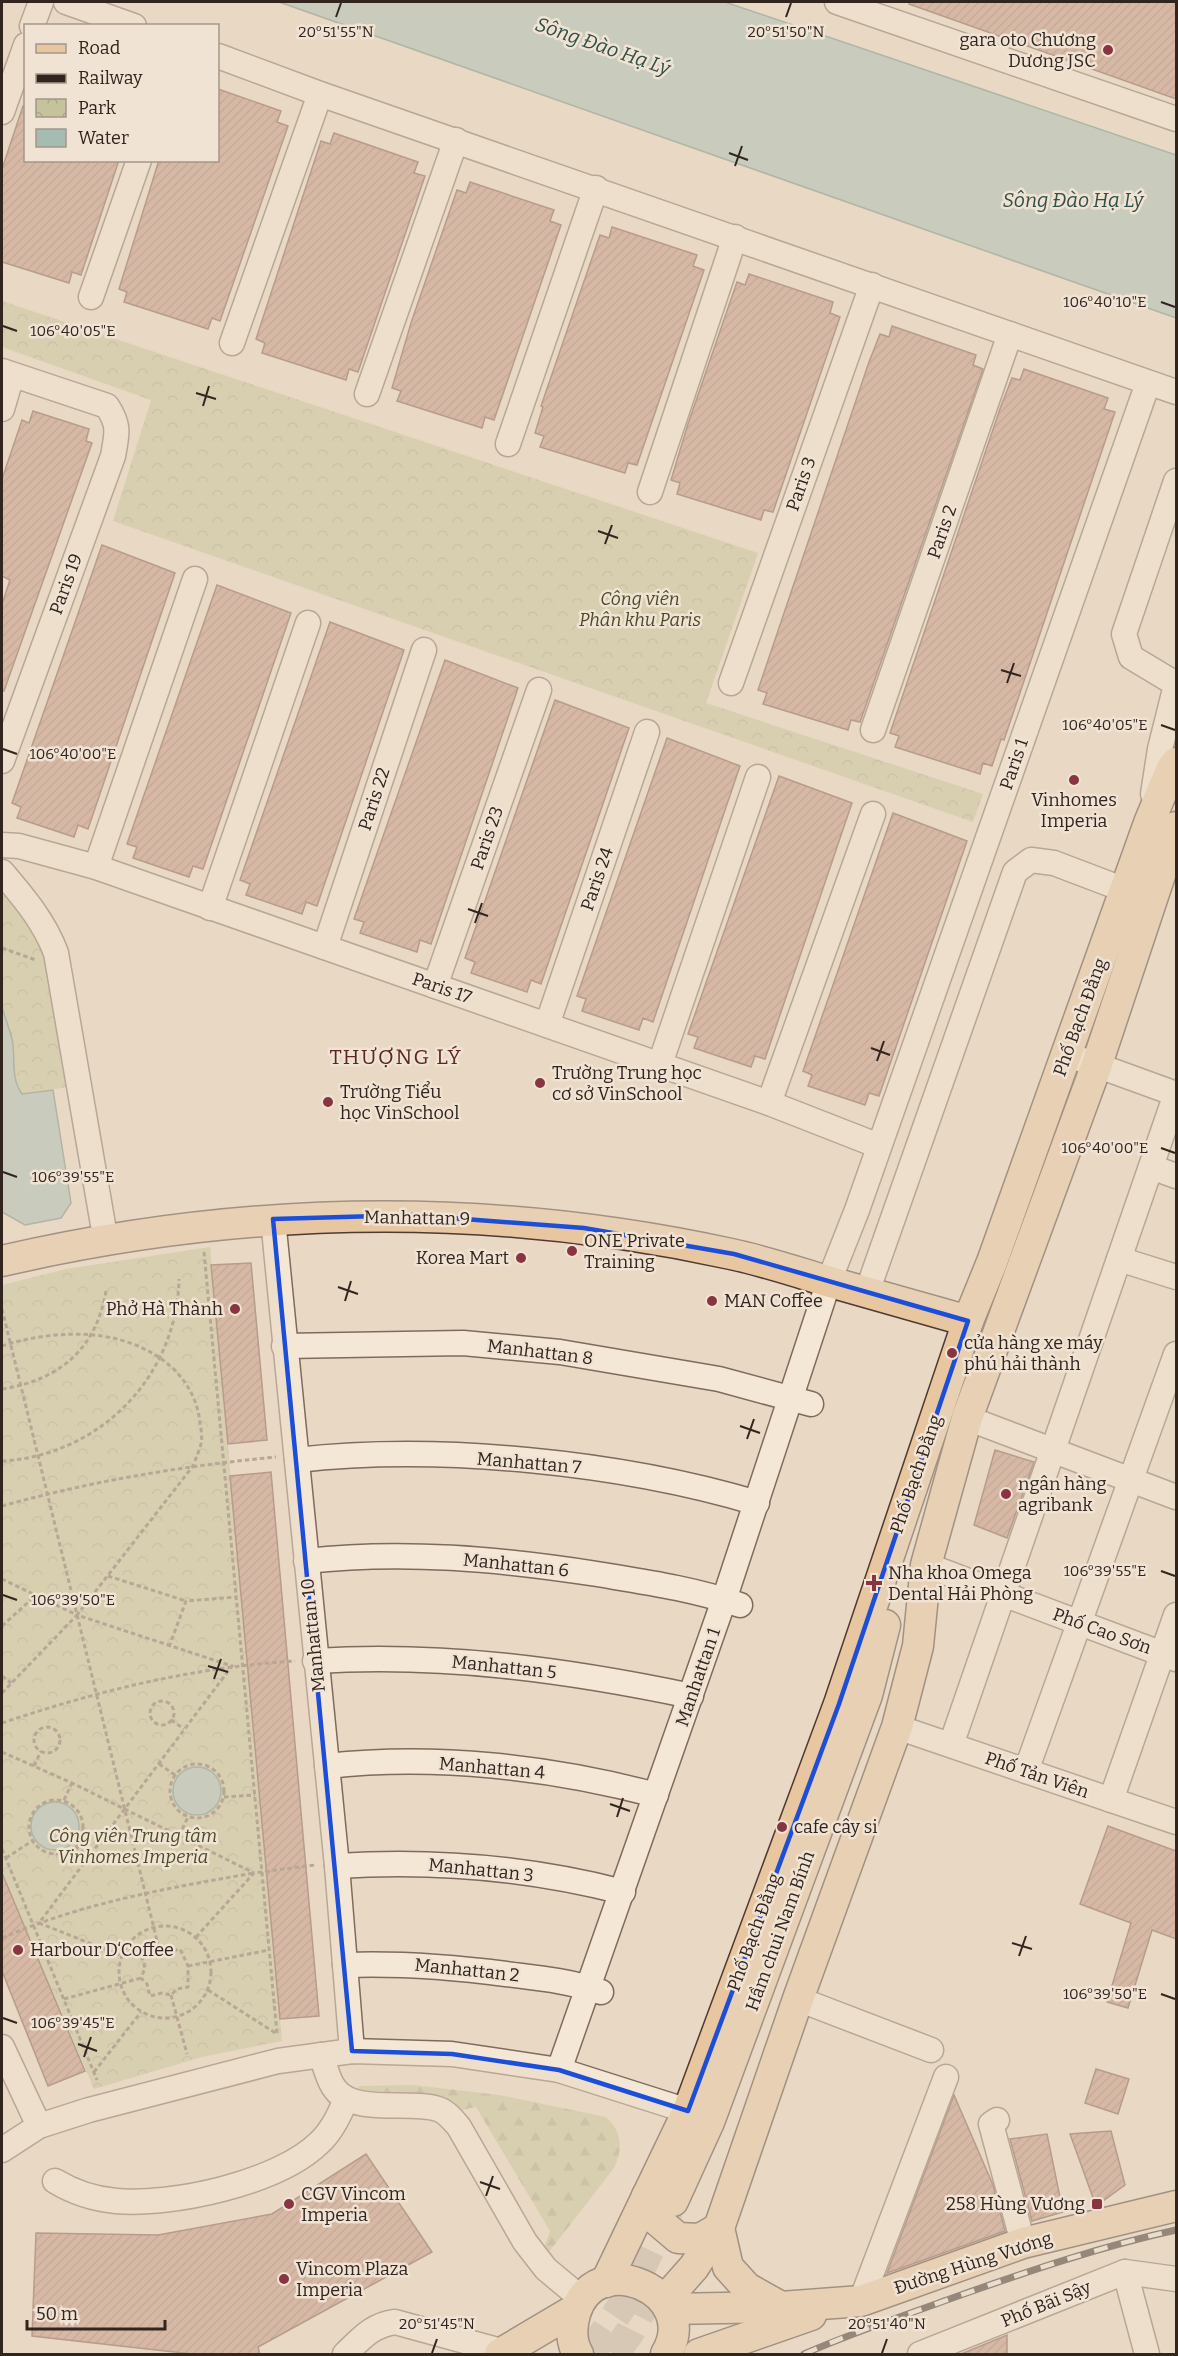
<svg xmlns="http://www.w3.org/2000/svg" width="1178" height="2356" font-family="Bitter,serif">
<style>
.forest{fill:url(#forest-firs)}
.park{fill:url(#park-crowns)}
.water{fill:#a5bcb2;stroke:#6e897e;stroke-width:1.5}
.building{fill:url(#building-hatch);stroke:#7d5346;stroke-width:1.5}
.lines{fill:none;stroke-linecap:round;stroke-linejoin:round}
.major-tunnel{stroke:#c4b4a3;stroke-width:30;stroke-dasharray:30 15;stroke-linecap:butt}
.minor-casing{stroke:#806a5d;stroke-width:27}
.major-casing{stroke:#4f3a31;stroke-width:33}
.path{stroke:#806a5d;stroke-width:3;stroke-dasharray:4.5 3;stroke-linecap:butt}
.minor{stroke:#f4e7d6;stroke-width:24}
.major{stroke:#e7c6a0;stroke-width:30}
.rail-casing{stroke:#32251f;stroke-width:7}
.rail{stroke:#f0e3d3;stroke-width:4.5;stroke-dasharray:14;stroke-linecap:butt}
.marked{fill:none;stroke:#1d4ed8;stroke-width:4.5;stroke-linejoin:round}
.ticks{fill:none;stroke:#32251f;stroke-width:2}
.poi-dot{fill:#883441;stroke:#f0e3d3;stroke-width:2}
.labels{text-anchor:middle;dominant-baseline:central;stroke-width:5;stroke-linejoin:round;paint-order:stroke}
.poi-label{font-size:18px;fill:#32251f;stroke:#f0e3d3;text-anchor:start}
.street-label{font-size:18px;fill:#32251f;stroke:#f0e3d3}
.park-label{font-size:18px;font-style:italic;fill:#494c28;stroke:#f0e3d3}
.water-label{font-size:20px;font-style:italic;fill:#305049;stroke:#f0e3d3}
.quarter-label{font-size:21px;letter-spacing:1.5px;fill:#5a2724;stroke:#f0e3d3}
.ticks-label{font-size:15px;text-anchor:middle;fill:#32251f;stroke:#f0e3d3;stroke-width:5;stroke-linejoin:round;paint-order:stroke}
</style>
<defs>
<pattern id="forest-firs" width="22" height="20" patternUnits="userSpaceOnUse" patternTransform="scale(1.5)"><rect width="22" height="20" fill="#c5c39a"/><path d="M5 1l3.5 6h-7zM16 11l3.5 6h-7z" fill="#aaa784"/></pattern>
<pattern id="park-crowns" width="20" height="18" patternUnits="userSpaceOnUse" patternTransform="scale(1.5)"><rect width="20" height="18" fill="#c5c39a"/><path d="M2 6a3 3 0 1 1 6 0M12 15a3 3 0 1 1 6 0" fill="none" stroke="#aaa784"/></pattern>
<pattern id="building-hatch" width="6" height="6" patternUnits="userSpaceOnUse" patternTransform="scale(1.5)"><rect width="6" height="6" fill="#c2907f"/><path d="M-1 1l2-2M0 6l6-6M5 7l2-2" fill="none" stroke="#9e7567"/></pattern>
</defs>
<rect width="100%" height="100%" fill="#e8d8c4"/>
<path class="forest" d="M413,2085L499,2095L606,2117C622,2131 623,2150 614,2168L549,2252L544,2248L550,2231L476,2107L461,2110L434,2097L368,2094L360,2090L358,2086Z"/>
<g class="park">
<path d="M2,301L758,553L706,703L983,794L973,822L113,521L151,400L2,347Z"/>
<path d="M2,890C15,905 29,919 38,937C56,974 61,1045 68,1087L22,1094L14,1077L12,1040L2,1007Z"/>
<path d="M210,1247L282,2041L202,2057L94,2089L2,1872V1285L66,1269Z"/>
</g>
<g class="water">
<path d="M279,2H725L1176,155V318Z"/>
<path d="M2,1007C5,1017 9,1028 12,1039C16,1058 10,1077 22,1094L53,1090L71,1203L61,1218L25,1225L2,1212Z"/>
<circle cx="197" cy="1791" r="24"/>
<circle cx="55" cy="1826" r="24"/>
</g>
<g class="building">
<path d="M910,2H1176V99L909,4Z"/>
<path d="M218,89L281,111L277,122L288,126L220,321L212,318L208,329L124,302L127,292L119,289L159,160H218Z"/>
<path d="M23,106H26V160H119L81,275L72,272L69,283L2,262V169Z"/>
<path d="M334,133L418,162L414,173L425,176L358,372L349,369L346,380L262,353L265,343L256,339L321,141L330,144Z"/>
<path d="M470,182L554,210L550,221L561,225L494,420L485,417L482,428L397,401L401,391L392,388L411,323L457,190L466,193Z"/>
<path d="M612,227L697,255L693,266L704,270L637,465L628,463L625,473L540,447L544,436L535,433L543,407L541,406L600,235L609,238Z"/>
<path d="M749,274L833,302L830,313L840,317L773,512L764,510L761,520L677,494L680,483L671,480L688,424L737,282L745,285Z"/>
<path d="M892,326L976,355L973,365L983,369L860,722L851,720L848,730L763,704L767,693L758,690L869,362L880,334L889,337Z"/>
<path d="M1024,369L1108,398L1104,409L1115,412L1004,740L1001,739L992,766L983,763L980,774L895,747L899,736L890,733L1001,406L1012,378L1020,380Z"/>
<path d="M33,411L89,429L86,441L92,443L4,691H2V604L10,580L2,576V479L22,420L29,423Z"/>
<path d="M102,545L175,573L88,829L78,825L74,837L17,818L21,807L12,803Z"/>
<path d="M217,585L291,613L203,869L193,866L189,877L133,858L137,847L127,844Z"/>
<path d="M330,622L404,650L317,906L306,902L302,914L246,895L250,884L240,880Z"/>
<path d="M445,660L518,688L431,944L420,940L417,952L360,933L364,922L354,919Z"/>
<path d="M555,700L629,728L541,984L531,980L527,992L471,973L475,962L465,958Z"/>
<path d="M667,738L740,766L653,1022L643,1018L639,1030L582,1011L586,999L577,996Z"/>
<path d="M779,776L852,803L765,1059L755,1056L751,1067L694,1048L698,1037L688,1034Z"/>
<path d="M893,813L967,841L879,1096L869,1093L865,1105L808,1086L812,1075L803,1071Z"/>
<path d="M251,1263L267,1440L228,1444L211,1265Z"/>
<path d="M995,1450L1034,1462L1007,1538L974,1525Z"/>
<path d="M271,1472L319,2016L280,2019L230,1476Z"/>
<path d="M1108,1826L1176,1851V1939L1152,1930L1128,2008L1107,2002L1131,1923L1080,1904Z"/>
<path d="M2,1873L85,2071L48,2086L2,1971Z"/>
<path d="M1096,2069L1129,2079L1118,2114L1085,2103Z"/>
<path d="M954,2095L993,2185L1005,2231L887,2273Z"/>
<path d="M1111,2131L1125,2185L1096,2206L1070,2134Z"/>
<path d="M1047,2134L1063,2212L1032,2221L1010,2139Z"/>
<path d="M366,2154L432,2252L258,2347L260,2355H201L32,2336L36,2233L158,2235L272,2214Z"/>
<path d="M1007,2335V2355H961V2354Z"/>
</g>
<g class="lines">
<g class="major-tunnel">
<path d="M590,2354L624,2303L673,2201"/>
<path d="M614,2354L630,2332L650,2293"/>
</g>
<defs>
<g id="minor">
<path d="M66,2L134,26"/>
<path d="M837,2L1176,119"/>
<path d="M32,26L41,2"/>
<path d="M218,56L320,94L1176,392"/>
<path d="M2,112L26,45"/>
<path d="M91,297L139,160"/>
<path d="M232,343L320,94"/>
<path d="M2,371L107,406C120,426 117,433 113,456L2,761"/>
<path d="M367,394L456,140"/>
<path d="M2,409L12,375"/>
<path d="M508,444L596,188"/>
<path d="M1176,481L1124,634L1131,657L1176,684"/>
<path d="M650,492L735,237"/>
<path d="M731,683L872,285"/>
<path d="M873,730L1010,334"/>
<path d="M1153,794L1160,749L1176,685"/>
<path d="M2,845L19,846L96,867L769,1103L879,1146"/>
<path d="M96,867L195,579"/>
<path d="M2,872C24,898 44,921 56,953L106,1242"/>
<path d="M210,908L308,623"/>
<path d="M325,947L424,650"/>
<path d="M435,986L539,690"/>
<path d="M547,1025L647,732"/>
<path d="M1066,1054L1176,1094"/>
<path d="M660,1064L758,777"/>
<path d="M769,1103L873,814"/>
<path d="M1151,1167L1176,1176"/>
<path d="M273,1219L337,1866L352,2051"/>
<path d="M1119,1259L1176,1277"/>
<path d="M867,1292L1015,872L1031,860L1054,863L1125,890"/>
<path d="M284,1346L463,1343L560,1352L719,1379L811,1404"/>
<path d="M967,1418L1176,1497"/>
<path d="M297,1460C439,1444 620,1462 757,1503"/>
<path d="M306,1561C403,1550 500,1559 597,1574C645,1582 694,1589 740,1605"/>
<path d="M926,1565L1176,1659"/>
<path d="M315,1661C442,1653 567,1670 691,1696"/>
<path d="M897,1727L1176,1822"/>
<path d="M951,1745L1176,1094"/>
<path d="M327,1766C435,1754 551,1767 656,1795"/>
<path d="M1026,1771L1176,1354"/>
<path d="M1111,1800L1176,1615"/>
<path d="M337,1866C432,1860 530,1868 623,1892"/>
<path d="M345,1965C400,1963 452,1967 506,1974C538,1978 571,1981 601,1992"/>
<path d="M798,1999L931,2050"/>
<path d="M2,2047L39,2126"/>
<path d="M321,2055C325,2065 328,2081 335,2089C354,2115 410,2100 438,2109C447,2112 453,2120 459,2127L525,2242L546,2269L582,2299"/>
<path d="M559,2070L724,1600L829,1281L857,1210L1148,383"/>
<path d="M997,2120L991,2124L1023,2243"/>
<path d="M2,2150L39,2126L89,2110L278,2061L352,2051L452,2054L559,2070L688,2111"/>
<path d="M55,2181C73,2192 95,2199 116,2201C172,2206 279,2183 320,2142C332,2131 340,2114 346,2099"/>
<path d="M1125,2272L1147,2354"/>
<path d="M861,2301L946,2077"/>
<path d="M345,2354C361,2339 372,2325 395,2322L505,2352"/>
<path d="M920,2354L1125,2272L1176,2279"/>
</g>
<g id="major">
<path d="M2,1261C244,1205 487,1201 731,1254C764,1261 797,1272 830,1282C876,1295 922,1308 968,1321"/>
<path d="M647,2196L652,2216L678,2238L700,2239L719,2228L728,2267L747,2288L781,2307"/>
<path d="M673,2201L709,2122L867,1695L885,1625"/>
<path d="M606,2282L688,2111L839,1704L968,1321L992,1262L1149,823L1171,770L1176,763"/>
<path d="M664,2301L694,2267L719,2228L798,1999L897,1727L918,1646L926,1565L967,1418L1097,1064L1176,827"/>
<path d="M669,2309L781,2307L861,2301L1023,2243L1176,2206"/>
<path d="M500,2354L576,2309"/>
<path d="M578,2354C571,2342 571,2328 575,2314C595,2245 703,2292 666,2354"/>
<path d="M699,2354L811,2315"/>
</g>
</defs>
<use href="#minor" class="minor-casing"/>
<use href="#major" class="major-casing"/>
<g class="path">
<path d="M2,948L36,960"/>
<path d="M204,1252L277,2034"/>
<path d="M2,1309L159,1949"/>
<path d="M2,1346C28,1337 65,1332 93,1335C140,1339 190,1366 199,1416C200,1425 203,1435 201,1444C199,1451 196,1458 193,1466L77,1615L2,1579"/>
<path d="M2,1389C60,1380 96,1349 106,1291"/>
<path d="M2,1461C99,1456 177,1377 179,1279"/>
<path d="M2,1506C92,1481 182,1466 276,1457"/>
<path d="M108,1576L186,1601"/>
<path d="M2,1626L36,1595"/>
<path d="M169,1647L186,1601L236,1597"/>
<path d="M2,1676L11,1683"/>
<path d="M2,1693L77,1615L232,1666L39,1923L122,1956"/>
<circle cx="162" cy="1713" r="12"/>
<path d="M171,1720L184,1729"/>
<path d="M2,1723C97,1691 194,1667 295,1661"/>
<circle cx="47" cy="1740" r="13"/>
<path d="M2,1752L72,1783L254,1873"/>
<circle cx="197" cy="1791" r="27"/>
<path d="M159,1764L175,1775"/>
<path d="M34,1766L41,1751"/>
<path d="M224,1797L255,1795"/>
<circle cx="56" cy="1827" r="27"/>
<path d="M64,1800L72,1783"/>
<path d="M179,1836L188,1817"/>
<path d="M75,1846L89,1857"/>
<path d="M2,1849L97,2080"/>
<path d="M6,1858L32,1841"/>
<circle cx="165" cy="1972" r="46"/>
<path d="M196,1937L254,1873L315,1865"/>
<path d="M2,1938C82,1903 168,1888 254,1873"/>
<path d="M159,1949L169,1952L180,1949L188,1966V1987L177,1989L171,1995L162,1993L150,1996L147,1984L141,1978L145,1968L142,1958L154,1955Z"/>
<path d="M188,1966L269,1950"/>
<path d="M208,1990L277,2034"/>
<path d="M171,1995L187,2054"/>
<path d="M64,1999L141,1978"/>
<path d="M94,2072L141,2012"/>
</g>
<use href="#minor" class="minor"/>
<use href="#major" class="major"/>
<defs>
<path id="rail" d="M804,2354C854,2332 906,2315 958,2296C1029,2271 1102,2246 1176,2230"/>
</defs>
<use href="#rail" class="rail-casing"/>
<use href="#rail" class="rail"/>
</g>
<path d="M0 0H1178V2356H0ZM412,1215L584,1228L734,1254L968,1321L839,1704L688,2111L559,2070L452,2054L352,2051L273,1219Z" fill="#e8d8c4" fill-opacity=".55" fill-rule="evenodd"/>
<path class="marked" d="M412,1215L584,1228L734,1254L968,1321L839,1704L688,2111L559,2070L452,2054L352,2051L273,1219Z"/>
<path class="ticks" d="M336,17L341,3M786,17L791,3M729,153L748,160M735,166L742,146M1161,302L1175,307M3,326L17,331M196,393L216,399M203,406L209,386M598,531L618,538M605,544L612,525M1001,670L1021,676M1007,683L1014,663M1161,725L1175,730M3,749L17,754M468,909L488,916M475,923L482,903M871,1048L890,1055M877,1061L884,1041M1161,1148L1175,1153M3,1172L17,1177M338,1287L358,1294M345,1301L351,1281M740,1426L760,1433M747,1439L754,1419M1161,1571L1175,1576M3,1595L17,1600M208,1666L228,1672M214,1679L221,1659M610,1804L630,1811M617,1817L623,1798M1012,1943L1032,1949M1019,1956L1026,1936M1161,1994L1175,1999M3,2018L17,2023M78,2044L97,2051M84,2057L91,2037M480,2182L500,2189M486,2196L493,2176M432,2353L437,2339M882,2353L887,2339"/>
<g class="poi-dot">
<circle cx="1108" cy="50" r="6"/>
<circle cx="1074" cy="780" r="6"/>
<circle cx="540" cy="1083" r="6"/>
<circle cx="328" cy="1102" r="6"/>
<circle cx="572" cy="1251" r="6"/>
<circle cx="521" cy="1258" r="6"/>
<circle cx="712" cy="1301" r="6"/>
<circle cx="235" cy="1309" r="6"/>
<circle cx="952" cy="1353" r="6"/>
<circle cx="1006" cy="1494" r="6"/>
<path d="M871 1574h6v6h6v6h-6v6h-6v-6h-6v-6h6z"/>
<circle cx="782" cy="1827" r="6"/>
<circle cx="18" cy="1950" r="6"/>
<circle cx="289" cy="2204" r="6"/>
<rect x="1091" y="2198" width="12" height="12" rx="3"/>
<circle cx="284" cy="2279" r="6"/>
</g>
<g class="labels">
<g class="poi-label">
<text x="1096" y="40" text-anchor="end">gara oto Chương<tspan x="1096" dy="21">Dương JSC</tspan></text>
<text x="1074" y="800" text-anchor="middle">Vinhomes<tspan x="1074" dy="21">Imperia</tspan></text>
<text x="552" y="1073">Trường Trung học<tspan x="552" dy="21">cơ sở VinSchool</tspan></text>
<text x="340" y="1092">Trường Tiểu<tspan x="340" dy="21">học VinSchool</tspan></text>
<text x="584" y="1241">ONE Private<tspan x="584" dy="21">Training</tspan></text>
<text x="509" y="1258" text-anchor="end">Korea Mart</text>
<text x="724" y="1301">MAN Coffee</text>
<text x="223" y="1309" text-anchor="end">Phở Hà Thành</text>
<text x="964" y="1343">cửa hàng xe máy<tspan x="964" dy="21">phú hải thành</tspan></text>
<text x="1018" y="1484">ngân hàng<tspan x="1018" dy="21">agribank</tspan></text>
<text x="888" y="1573">Nha khoa Omega<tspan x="888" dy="21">Dental Hải Phòng</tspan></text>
<text x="794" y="1827">cafe cây si</text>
<text x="30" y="1950">Harbour D‘Coffee</text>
<text x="301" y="2194">CGV Vincom<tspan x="301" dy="21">Imperia</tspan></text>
<text x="1085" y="2204" text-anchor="end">258 Hùng Vương</text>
<text x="296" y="2269">Vincom Plaza<tspan x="296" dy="21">Imperia</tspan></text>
</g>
<g class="street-label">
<text transform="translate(801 484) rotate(-71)">Paris 3</text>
<text transform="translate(942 532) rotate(-71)">Paris 2</text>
<text transform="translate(66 584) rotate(-70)">Paris 19</text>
<text transform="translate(1014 764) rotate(-71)">Paris 1</text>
<text transform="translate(374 799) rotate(-72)">Paris 22</text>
<text transform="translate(487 838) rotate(-71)">Paris 23</text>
<text transform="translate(597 879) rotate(-71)">Paris 24</text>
<text transform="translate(442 988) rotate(19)">Paris 17</text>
<text transform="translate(1080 1017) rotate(-70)">Phố Bạch Đằng</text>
<text transform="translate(417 1218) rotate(1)">Manhattan 9</text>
<text transform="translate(540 1352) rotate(7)">Manhattan 8</text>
<text transform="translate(529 1463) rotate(5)">Manhattan 7</text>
<text transform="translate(916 1474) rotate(-71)">Phố Bạch Đằng</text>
<text transform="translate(516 1565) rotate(6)">Manhattan 6</text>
<text transform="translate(1102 1631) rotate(20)">Phố Cao Sơn</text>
<text transform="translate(313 1635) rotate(-96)">Manhattan 10</text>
<text transform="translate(504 1667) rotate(6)">Manhattan 5</text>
<text transform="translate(698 1677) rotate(-71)">Manhattan 1</text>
<text transform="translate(492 1768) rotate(5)">Manhattan 4</text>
<text transform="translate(1037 1775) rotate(19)">Phố Tản Viên</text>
<text transform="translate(481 1870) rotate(6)">Manhattan 3</text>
<text transform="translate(780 1931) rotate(-70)">Hầm chui Nam Bính</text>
<text transform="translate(754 1932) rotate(-70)">Phố Bạch Đằng</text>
<text transform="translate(467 1970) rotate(6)">Manhattan 2</text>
<text transform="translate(973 2263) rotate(-18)">Đường Hùng Vương</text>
<text transform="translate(1046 2304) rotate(-22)">Phố Bãi Sậy</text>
</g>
<g class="park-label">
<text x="640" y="599">Công viên<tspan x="640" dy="21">Phân khu Paris</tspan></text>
<text x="133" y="1836">Công viên Trung tâm<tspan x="133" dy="21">Vinhomes Imperia</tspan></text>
</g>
<g class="water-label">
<text transform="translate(603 46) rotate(19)">Sông Đào Hạ Lý</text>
<text x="1073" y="200">Sông Đào Hạ Lý</text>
</g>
<g class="quarter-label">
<text x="396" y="1057">THƯỢNG LÝ</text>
</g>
</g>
<g class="ticks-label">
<text x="336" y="37">20°51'55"N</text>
<text x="786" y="37">20°51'50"N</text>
<text x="1105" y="307">106°40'10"E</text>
<text x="73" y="336">106°40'05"E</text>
<text x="1105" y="730">106°40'05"E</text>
<text x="73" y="759">106°40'00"E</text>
<text x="1105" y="1153">106°40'00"E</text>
<text x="73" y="1182">106°39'55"E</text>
<text x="1105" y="1576">106°39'55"E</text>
<text x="73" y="1605">106°39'50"E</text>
<text x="1105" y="1999">106°39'50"E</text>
<text x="73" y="2028">106°39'45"E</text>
<text x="437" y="2329">20°51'45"N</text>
<text x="887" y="2329">20°51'40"N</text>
</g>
<rect width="1178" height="2356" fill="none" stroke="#32251f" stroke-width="6"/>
<rect x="24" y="24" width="195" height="138" fill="#f0e3d3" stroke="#a4978b" stroke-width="1.5"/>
<rect x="36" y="44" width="30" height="9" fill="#e7c6a0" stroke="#a4978b" stroke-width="1.5"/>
<text x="78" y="54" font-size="18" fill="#32251f">Road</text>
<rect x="36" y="74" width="30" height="9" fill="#32251f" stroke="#a4978b" stroke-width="1.5"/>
<text x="78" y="84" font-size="18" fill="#32251f">Railway</text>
<rect x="36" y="99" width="30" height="18" fill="url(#park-crowns)" stroke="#a4978b" stroke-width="1.5"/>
<text x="78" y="114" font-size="18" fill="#32251f">Park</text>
<rect x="36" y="129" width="30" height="18" fill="#a5bcb2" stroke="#a4978b" stroke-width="1.5"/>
<text x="78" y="144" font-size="18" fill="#32251f">Water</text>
<path d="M27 2320v9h138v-9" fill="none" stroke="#32251f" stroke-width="3"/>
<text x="36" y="2320" font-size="18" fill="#32251f" stroke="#f0e3d3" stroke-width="4.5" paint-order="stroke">50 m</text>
</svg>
